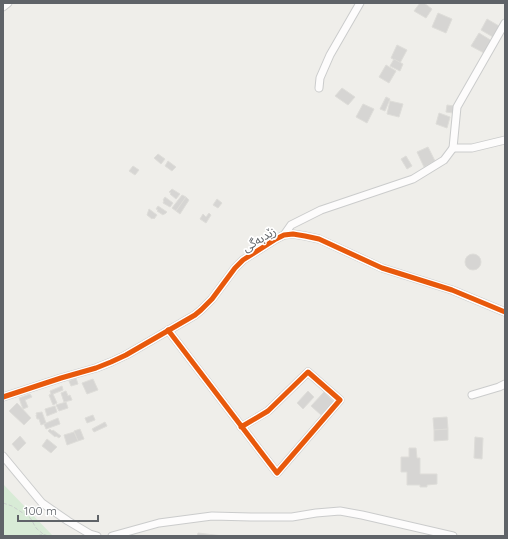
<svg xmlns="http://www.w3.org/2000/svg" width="508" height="539" font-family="Quicksand,'Noto Sans Arabic',sans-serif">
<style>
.green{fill:#d8ebd6}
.building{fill:#d6d5d3;stroke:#deddd9}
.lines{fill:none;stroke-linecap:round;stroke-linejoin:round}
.minor-casing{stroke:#cbcccc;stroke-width:9}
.path{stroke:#cacfcc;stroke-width:1;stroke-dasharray:4 2;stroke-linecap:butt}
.minor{stroke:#fdfcfc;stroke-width:7}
.cycleway-casing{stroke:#fff;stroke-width:8}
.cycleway{stroke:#e8590c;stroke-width:5}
.labels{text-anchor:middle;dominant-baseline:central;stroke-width:3.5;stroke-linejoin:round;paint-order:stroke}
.street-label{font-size:12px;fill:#5f6368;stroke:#fff}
</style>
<rect width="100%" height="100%" fill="#efeeea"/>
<path class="green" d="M3,484L53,536H3Z"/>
<g class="building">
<path d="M420,3H424L432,9L426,18L414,11Z"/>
<path d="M438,13L452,19L446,33L432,27Z"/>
<path d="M487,19L499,26L493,37L481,30Z"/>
<path d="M479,33L492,41L484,53L471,46Z"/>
<path d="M397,45L407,50L400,63L391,58Z"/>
<path d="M394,59L403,64L400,71L390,66Z"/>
<path d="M386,65L396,71L389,83L379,77Z"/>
<path d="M342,88L355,97L348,105L335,96Z"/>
<path d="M386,97L390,99L385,111L380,109Z"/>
<path d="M390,101L403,104L399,117L387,114Z"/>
<path d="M363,104L374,109L367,123L356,117Z"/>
<path d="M447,105L454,106L453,113L446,112Z"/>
<path d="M439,113L450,117L447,128L436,124Z"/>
<path d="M428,147L435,161L424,167L417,152Z"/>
<path d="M158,154L165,159L161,164L154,158Z"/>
<path d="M406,156L412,166L407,169L401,159Z"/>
<path d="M168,161L176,167L172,171L165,166Z"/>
<path d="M133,166L139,170L135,175L129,171Z"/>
<path d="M172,189L180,194L176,199L170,194L171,193L169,192Z"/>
<path d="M182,195L186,197L176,211L172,208Z"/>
<path d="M165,197L173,203L170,207L163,203L164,201L163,200Z"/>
<path d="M186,197L189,200L180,214L176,211Z"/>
<path d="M217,199L222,203L218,208L213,205Z"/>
<path d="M158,206L167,212L165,214H164L163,215L157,211L158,210L156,209Z"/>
<path d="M149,209L157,215L154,219L153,218L152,219L147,215Z"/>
<path d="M209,213L211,215L206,223L200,219L203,214L206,217Z"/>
<circle cx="473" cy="262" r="8"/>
<path d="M76,378L78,384L71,386L69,381Z"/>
<path d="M93,379L98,390L87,394L82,383Z"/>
<path d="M62,386L63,390L53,394L57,403L53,405L49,395L51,394L50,391Z"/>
<path d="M66,391L68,396L70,395L72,400L64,402L61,393Z"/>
<path d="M308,391L314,397L303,409L297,403Z"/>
<path d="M324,392L334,402L321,415L311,406Z"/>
<path d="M30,394L32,397L25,400L28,407L23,409L19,398Z"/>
<path d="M66,402L68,408L59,411L56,405Z"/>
<path d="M17,403L31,418L24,425L9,411Z"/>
<path d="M55,406L57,412L47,416L45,409Z"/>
<path d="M42,412L46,423L41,425L39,419H37L36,415H37L36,413Z"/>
<path d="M93,415L95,420L87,423L85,418Z"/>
<path d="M447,417L448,429L434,430L433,418Z"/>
<path d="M58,418L60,424L46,429L44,424Z"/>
<path d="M105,422L107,426L94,432L92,429Z"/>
<path d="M50,429L52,431L53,430L61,436L59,438L56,436L55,437L48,431Z"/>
<path d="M80,429L84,439L78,441L74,431Z"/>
<path d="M448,429V440L434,441V430Z"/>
<path d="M74,432L78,441L67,445L64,435Z"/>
<path d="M20,436L26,443L18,451L12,444Z"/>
<path d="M475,437L483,438L482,459L474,458Z"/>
<path d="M47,439L57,447L51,453L42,446Z"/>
<path d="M409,448H416L417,458H420V474H437V484L427,485V487H420V485H407V472H401V457H409Z"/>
<path d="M198,533L223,536H197Z"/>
</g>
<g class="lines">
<defs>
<g id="minor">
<path d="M3,7L8,3"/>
<path d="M319,88L320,78L330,55L360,3"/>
<path d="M453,148H472L505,140"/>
<path d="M284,235L291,225L321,210L413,179L444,160L453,148L457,107L505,23"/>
<path d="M168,330L277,473L340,400L308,372L268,411L241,427"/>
<path d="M472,395L499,387L505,384"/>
<path d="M3,397L61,378L96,368L111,362L126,355L195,315L201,310L212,299L235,268L243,260L276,239L284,235L293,234L305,236L319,239L382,268L452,290L505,312"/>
<path d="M3,456L42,503L68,521L90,534L97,536"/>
<path d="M112,536L159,523L212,516L251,517H292L316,513L340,511L362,515L453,536"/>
</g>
</defs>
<use href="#minor" class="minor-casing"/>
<g class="path">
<path d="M3,503L12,506L26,515L31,519L36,528L43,534"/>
<path d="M38,536C41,534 44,534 48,536"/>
</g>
<use href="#minor" class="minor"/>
<defs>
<g id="cycleway">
<path d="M168,330L277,473L340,400L308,372L268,411L241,427"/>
<path d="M3,397L61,378L96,368L111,362L126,355L195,315L201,310L212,299L235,268L243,260L276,239L284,235L293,234L305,236L319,239L382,268L452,290L505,312"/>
</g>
</defs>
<use href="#cycleway" class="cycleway-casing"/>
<use href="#cycleway" class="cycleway"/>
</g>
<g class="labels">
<g class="street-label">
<text transform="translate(259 239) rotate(-31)">زێدبەگی</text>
</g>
</g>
<rect width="508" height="539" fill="none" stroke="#5f6368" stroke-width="8"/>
<path d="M18 515v6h80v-6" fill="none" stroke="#5f6368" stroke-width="2"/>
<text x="24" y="515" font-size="12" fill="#5f6368" stroke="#ffffff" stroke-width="3" paint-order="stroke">100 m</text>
</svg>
